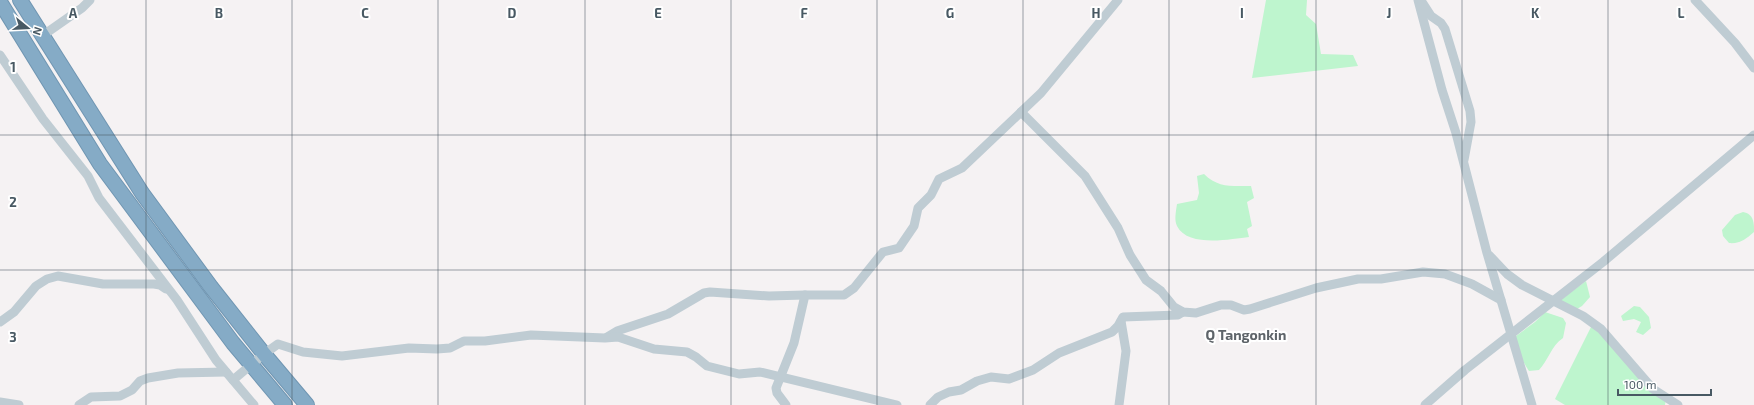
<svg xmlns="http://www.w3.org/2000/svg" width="1754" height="405" font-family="'Exo 2',sans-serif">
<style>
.green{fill:#bef5ce}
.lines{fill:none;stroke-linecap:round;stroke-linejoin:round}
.highway-casing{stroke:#7096b2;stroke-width:16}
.minor{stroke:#bfccd3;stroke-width:9}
.highway{stroke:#85abc6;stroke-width:14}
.grid{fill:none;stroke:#485963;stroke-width:1;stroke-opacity:0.55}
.labels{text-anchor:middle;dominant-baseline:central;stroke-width:4;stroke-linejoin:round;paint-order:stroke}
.quarter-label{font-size:14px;font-weight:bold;fill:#5e6469;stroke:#fff}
.grid-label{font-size:13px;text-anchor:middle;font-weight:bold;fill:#485963;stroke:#fff;stroke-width:4;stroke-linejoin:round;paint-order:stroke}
</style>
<rect width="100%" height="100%" fill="#f5f2f3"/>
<g class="green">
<path d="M1266,0H1307L1306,15L1316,24L1321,54L1353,55L1358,66L1252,78Z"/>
<path d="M1204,174C1218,188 1232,186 1251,186L1254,198L1247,202L1252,226L1247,229L1249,237C1231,239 1188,248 1177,226C1174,220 1176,211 1177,204L1197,200L1199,193L1197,176Z"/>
<path d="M1743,212C1754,214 1754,223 1754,232C1746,239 1740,244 1729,243L1723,236L1722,230L1735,215Z"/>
<path d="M1586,281L1590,297L1582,306L1577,309L1559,301Z"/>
<path d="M1634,306L1640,307L1649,317L1651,328L1643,335L1636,332L1641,322L1634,319L1623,321L1621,316Z"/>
<path d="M1545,312L1563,318L1566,323L1563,338C1551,346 1548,361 1539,370L1529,371C1522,360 1516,349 1516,336L1535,322Z"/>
<path d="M1593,323L1666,398L1665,405H1565L1555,399Z"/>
</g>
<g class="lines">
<defs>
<g id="highway">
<path d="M20,0L142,193L211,287L264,354L307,405"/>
<path d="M0,2L100,164L233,343L285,405"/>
</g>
</defs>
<use href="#highway" class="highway-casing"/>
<g class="minor">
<path d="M1418,0L1442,90L1456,133L1487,253L1532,405"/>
<path d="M1695,0L1735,43L1754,68"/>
<path d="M1422,2L1431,16L1441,23L1445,29L1470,111L1471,122L1464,160"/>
<path d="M42,36L82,8L90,0"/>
<path d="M0,55L43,119L88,176L99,198L177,300L216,360L254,405"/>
<path d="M1021,112L1085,176L1118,228L1130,255L1146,280L1161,291L1174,307L1183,312L1196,313L1221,305H1231L1244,310L1250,309L1316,288L1358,279H1381L1423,272L1445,274L1472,284L1501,300"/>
<path d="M1489,255L1507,274L1522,285L1583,316L1601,329L1653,389L1678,405"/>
<path d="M0,322L14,312L36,286L47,279L58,276L103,284H154L160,285L166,289"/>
<path d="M607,337L617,331L668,314L704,293L710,292L769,296L805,295"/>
<path d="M233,380L264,354L278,344L303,352L342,356L409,348L437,349L450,348L464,341H485L531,335L605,338L618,337L654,349L687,352L696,357L707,366L739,374L760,372L897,405"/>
<path d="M0,402L19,405"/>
<path d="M79,405L91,397L120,396L132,390L140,381L148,378L178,373L226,372"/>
<path d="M786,405L777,393L776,388L794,343L805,295H844L854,288L883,252L899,248L914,226L918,208L931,195L939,179L962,168L1041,93L1118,0"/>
<path d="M930,405L938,397L949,392L961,390L977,381L991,377L1009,379L1033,370L1059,353L1112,332L1118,326L1123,317L1178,315L1183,312"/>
<path d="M1119,405L1126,351L1121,321"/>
<path d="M1425,405L1465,370L1603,262L1754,135"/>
</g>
<use href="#highway" class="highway"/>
</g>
<path class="grid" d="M146,0V405M292,0V405M438,0V405M585,0V405M731,0V405M877,0V405M1023,0V405M1169,0V405M1316,0V405M1462,0V405M1608,0V405M0,135H1754M0,270H1754"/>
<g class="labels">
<g class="quarter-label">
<text x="1246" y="334">Q Tangonkin</text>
</g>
</g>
<g class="grid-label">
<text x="73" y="18">A</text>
<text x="219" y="18">B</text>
<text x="365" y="18">C</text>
<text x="512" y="18">D</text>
<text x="658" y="18">E</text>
<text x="804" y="18">F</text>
<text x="950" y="18">G</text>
<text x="1096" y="18">H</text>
<text x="1242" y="18">I</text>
<text x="1389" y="18">J</text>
<text x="1535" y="18">K</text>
<text x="1681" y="18">L</text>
<text x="13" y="72">1</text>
<text x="13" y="207">2</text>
<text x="13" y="342">3</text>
</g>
<g transform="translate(28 28) rotate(108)" stroke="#ffffff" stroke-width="3" paint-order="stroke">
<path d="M0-3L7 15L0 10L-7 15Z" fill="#485963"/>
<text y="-6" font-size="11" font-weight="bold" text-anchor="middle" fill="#485963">N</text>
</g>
<path d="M1618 389v6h93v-6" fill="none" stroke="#485963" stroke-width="2"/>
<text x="1624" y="389" font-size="12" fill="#485963" stroke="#ffffff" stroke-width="3" paint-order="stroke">100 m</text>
</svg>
